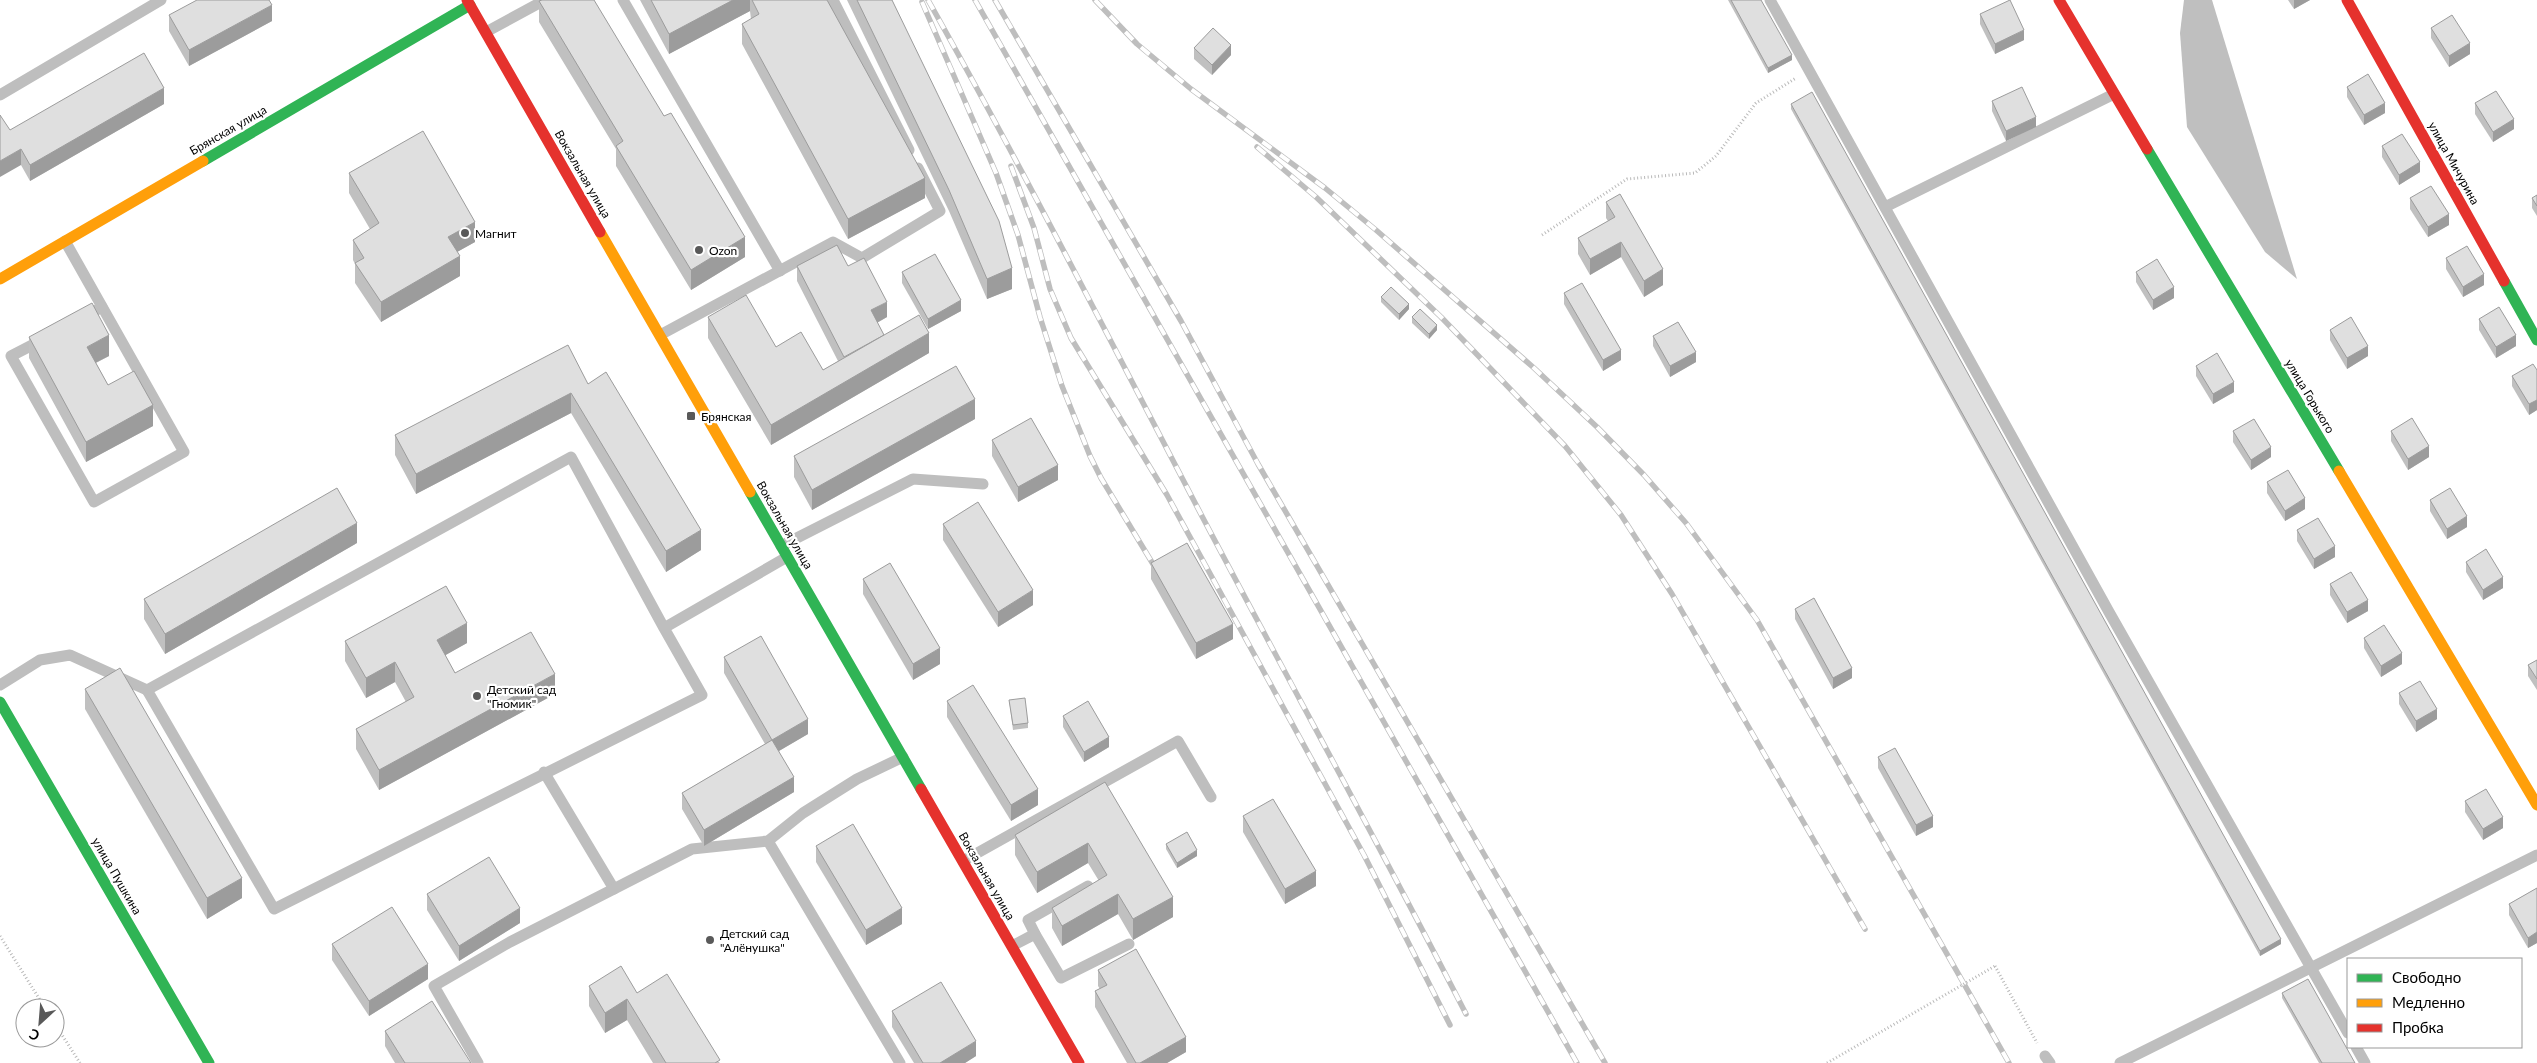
<svg xmlns="http://www.w3.org/2000/svg" width="2537" height="1063" font-family="Lato,sans-serif">
<style>
.water{fill:#bfbfbf}
.lines{fill:none;stroke-linecap:round;stroke-linejoin:round}
.path{stroke:#b9b9b9;stroke-width:3;stroke-dasharray:1 2.5;stroke-linecap:butt}
.lane{stroke:#bebebe;stroke-width:11}
.fast{stroke:#30b455;stroke-width:11}
.slow{stroke:#ff9f0a;stroke-width:11}
.jam{stroke:#e5322d;stroke-width:11}
.rail-casing{stroke:#bebebe;stroke-width:5.5}
.rail{stroke:#fff;stroke-width:4;stroke-dasharray:11;stroke-linecap:butt}
.path-bridge{stroke:#b9b9b9;stroke-width:3;stroke-dasharray:1 2.5;stroke-linecap:butt}
.wall{fill:#c0c0c0}
.shaded-wall{fill:#9c9c9c}
.building{fill:#dfdfdf;stroke:#9c9c9c}
.poi-dot{fill:#595959;stroke:#fff;stroke-width:2}
.labels{text-anchor:middle;dominant-baseline:central;stroke-width:4.5;stroke-linejoin:round;paint-order:stroke}
.street-label{font-size:12px;fill:#000;stroke:#fff}
.poi-label{font-size:12px;fill:#000;stroke:#fff;text-anchor:start}
</style>
<rect width="100%" height="100%" fill="#fff"/>
<path class="water" d="M2184,0H2212L2297,279L2265,252L2187,127L2180,33Z"/>
<g class="lines">
<g class="path">
<path d="M1542,235L1627,179L1695,173L1716,156L1756,103L1796,78"/>
<path d="M0,936L45,1008"/>
<path d="M1995,966L2037,1043"/>
<path d="M55,1024L80,1063"/>
</g>
<g class="lane">
<path d="M623,0L780,271"/>
<path d="M833,0L909,150"/>
<path d="M1770,0L2109,612L2348,1033"/>
<path d="M486,32L545,0"/>
<path d="M0,95L161,0"/>
<path d="M1885,207L2114,94"/>
<path d="M82,318L102,307"/>
<path d="M660,335L833,242L862,258L940,211L918,168"/>
<path d="M42,340L11,356L94,502L184,452L65,241"/>
<path d="M781,546L913,479L983,484"/>
<path d="M664,628L702,695L274,909L147,690L571,457L664,628L787,557"/>
<path d="M0,685L40,660L70,655L147,690"/>
<path d="M544,772L614,889"/>
<path d="M768,841L900,1063"/>
<path d="M963,861L1178,741L1211,797"/>
<path d="M1035,934L1028,920L1088,886"/>
<path d="M1012,946L1035,934L1061,978L1129,944"/>
<path d="M2356,1047L2365,1063"/>
<path d="M2045,1056L2050,1063"/>
<path d="M478,1063L434,986L510,942L692,849L768,841L803,813L857,779L903,757"/>
<path d="M2120,1063L2537,855"/>
</g>
<g class="fast">
<path d="M2147,149L2339,471"/>
<path d="M203,161L470,5"/>
<path d="M2504,281L2537,340"/>
<path d="M750,492L921,789"/>
<path d="M0,702L209,1063"/>
</g>
<g class="slow">
<path d="M600,232L750,492"/>
<path d="M0,279L203,161"/>
<path d="M2339,471L2537,805"/>
</g>
<g class="jam">
<path d="M467,0L600,232"/>
<path d="M2059,0L2147,149"/>
<path d="M2347,0L2504,281"/>
<path d="M921,789L1079,1063"/>
</g>
<defs>
<g id="rail">
<path d="M928,0C1024,171 1113,346 1204,520C1291,685 1381,848 1466,1014"/>
<path d="M975,0L1577,1063"/>
<path d="M995,0L1181,321L1258,464L1605,1063"/>
<path d="M1095,0L1137,44L1191,89L1325,188L1376,230L1534,368L1597,427L1644,475L1686,523L1757,620L2009,1063"/>
<path d="M922,2L996,173L1018,235L1040,317L1062,386L1090,456L1101,478L1159,574"/>
<path d="M1257,147L1316,197L1441,317L1565,446L1621,515L1672,594L1865,929"/>
<path d="M1011,166L1034,228L1050,289L1071,338L1167,495L1364,855L1450,1025"/>
</g>
</defs>
<use href="#rail" class="rail-casing"/>
<use href="#rail" class="rail"/>
<path class="path-bridge" d="M1827,1063L1995,966"/>
</g>
<g class="wall">
<path d="M640,0H827L925,198L848,239L742,44V24L751,19L750,11L669,54Z"/>
<path d="M847,0H892L1012,289L987,299L949,211Z"/>
<path d="M1728,0H1761L1792,60L1768,73Z"/>
<path d="M2288,0H2310L2294,9Z"/>
<path d="M539,1L664,116L745,257L691,290L616,166V149L539,22Z"/>
<path d="M1980,14L2024,40L1995,54L1980,24Z"/>
<path d="M169,15L272,21L189,66L169,31Z"/>
<path d="M2431,28L2470,54L2449,67L2431,38Z"/>
<path d="M1194,48L1231,55L1212,75L1194,59Z"/>
<path d="M2347,87L2385,113L2364,125L2347,97Z"/>
<path d="M1992,101L2036,127L2006,141L1992,111Z"/>
<path d="M2475,103L2514,129L2493,142L2475,114Z"/>
<path d="M164,104L30,181L21,165L10,130Z"/>
<path d="M1791,104L2281,944L2260,956L1791,109Z"/>
<path d="M2382,146L2420,172L2399,185L2382,157Z"/>
<path d="M349,173L475,242L457,252L460,276L381,322L355,283V264L353,260V240L370,229L349,193Z"/>
<path d="M2537,195V216L2532,208V198Z"/>
<path d="M2410,198L2449,225L2428,237L2410,209Z"/>
<path d="M1606,202L1663,285L1644,297L1621,257L1590,275L1578,254V238L1608,221L1606,218Z"/>
<path d="M2446,258L2484,285L2463,297L2446,269Z"/>
<path d="M797,266H848L887,317L877,323L884,335L929,353L771,445L708,338V317L776,347L823,370L838,361L797,281Z"/>
<path d="M902,272L961,311L928,329L902,283Z"/>
<path d="M2136,272L2174,298L2153,310L2136,282Z"/>
<path d="M1564,293L1621,360L1603,371L1564,304Z"/>
<path d="M1381,297L1409,309L1399,320L1381,302Z"/>
<path d="M1412,317L1437,330L1429,339L1412,323Z"/>
<path d="M2479,319L2516,346L2496,358L2479,330Z"/>
<path d="M2330,330L2368,356L2347,369L2330,340Z"/>
<path d="M1653,336L1696,362L1670,377L1653,346Z"/>
<path d="M29,337L109,356L96,363L108,385L153,426L86,462L29,358Z"/>
<path d="M2196,366L2234,392L2213,404L2196,376Z"/>
<path d="M2537,370V410L2529,415L2512,386V376Z"/>
<path d="M588,384L701,550L666,572L571,413L416,494L395,455V435Z"/>
<path d="M975,419L812,510L794,477V456Z"/>
<path d="M2233,431L2271,457L2251,470L2233,442Z"/>
<path d="M2391,431L2429,457L2408,470L2391,441Z"/>
<path d="M992,440L1058,480L1018,502L992,456Z"/>
<path d="M2267,482L2305,509L2285,521L2267,493Z"/>
<path d="M2430,500L2467,527L2447,539L2430,511Z"/>
<path d="M943,524L1033,605L998,627L943,540Z"/>
<path d="M2297,530L2335,557L2314,569L2297,541Z"/>
<path d="M357,543L165,654L144,619V599Z"/>
<path d="M2466,562L2503,588L2483,600L2466,572Z"/>
<path d="M1151,563L1233,639L1196,659L1151,579Z"/>
<path d="M863,579L940,664L913,680L863,594Z"/>
<path d="M2330,584L2368,611L2347,623L2330,595Z"/>
<path d="M1795,609L1852,678L1833,689L1795,619Z"/>
<path d="M2364,638L2402,664L2381,677L2364,648Z"/>
<path d="M345,641L467,643L445,655L455,673L555,694L379,790L356,749V729L406,702L395,682L366,698L345,661Z"/>
<path d="M724,657L808,734L779,751L794,792L704,846L682,809V793L765,744L724,673Z"/>
<path d="M2537,660V690L2528,676V665Z"/>
<path d="M85,689L242,898L207,919L85,709Z"/>
<path d="M2399,693L2437,719L2416,732L2399,704Z"/>
<path d="M1009,700L1028,723V728L1013,730Z"/>
<path d="M947,701L1038,805L1011,821L947,717Z"/>
<path d="M1063,716L1109,747L1084,762L1063,727Z"/>
<path d="M1878,757L1933,827L1916,836L1878,768Z"/>
<path d="M1105,782L1173,917L1133,940L1118,914L1062,946L1052,928V908L1099,881L1088,863L1037,893L1015,855V835Z"/>
<path d="M2465,801L2503,828L2483,840L2465,812Z"/>
<path d="M1243,816L1316,886L1285,904L1243,832Z"/>
<path d="M1166,844L1197,856L1177,868L1166,849Z"/>
<path d="M816,846L902,924L866,945L816,862Z"/>
<path d="M2537,888V943L2528,948L2509,915V904Z"/>
<path d="M427,894L520,923L459,961L427,910Z"/>
<path d="M332,944L428,979L369,1016L332,960Z"/>
<path d="M1098,970L1186,1052L1167,1063H1127L1095,1007V991L1100,989L1098,986Z"/>
<path d="M589,986L637,993L720,1063H653L627,1020L605,1033L589,1006Z"/>
<path d="M2282,993L2355,1063H2319L2282,998Z"/>
<path d="M892,1011L976,1056L965,1063H914L892,1027Z"/>
<path d="M385,1031L471,1063H395L385,1046Z"/>
</g>
<g class="shaded-wall">
<path d="M733,0H750V11L669,54V34Z"/>
<path d="M2294,0H2310L2294,9Z"/>
<path d="M272,5V21L189,66V50Z"/>
<path d="M2024,30V40L1995,54V44Z"/>
<path d="M2470,43V54L2449,67V56Z"/>
<path d="M1231,45V55L1212,75V65Z"/>
<path d="M1792,55V60L1768,73V68Z"/>
<path d="M164,88V104L30,181V165Z"/>
<path d="M2385,103V113L2364,125V115Z"/>
<path d="M2036,117V127L2006,141V131Z"/>
<path d="M2514,119V129L2493,142V132Z"/>
<path d="M21,149V165L0,177V161Z"/>
<path d="M2420,162V172L2399,185V175Z"/>
<path d="M925,178V198L848,239V219Z"/>
<path d="M2449,214V225L2428,237V227Z"/>
<path d="M475,222V242L448,257V237Z"/>
<path d="M745,237V257L691,290V270Z"/>
<path d="M1621,242V257L1590,275V259Z"/>
<path d="M460,256V276L381,322V302Z"/>
<path d="M1012,268V289L987,299V279Z"/>
<path d="M1663,269V285L1644,297V281Z"/>
<path d="M2484,274V285L2463,297V287Z"/>
<path d="M2174,287V298L2153,310V300Z"/>
<path d="M961,300V311L928,329V319Z"/>
<path d="M887,302V317L871,326V310Z"/>
<path d="M1409,304V309L1399,320V314Z"/>
<path d="M1437,325V330L1429,339V334Z"/>
<path d="M929,333V353L771,445V425Z"/>
<path d="M109,335V356L87,367V347Z"/>
<path d="M2516,335V346L2496,358V347Z"/>
<path d="M2368,346V356L2347,369V358Z"/>
<path d="M1621,350V360L1603,371V360Z"/>
<path d="M1696,352V362L1670,377V366Z"/>
<path d="M2234,382V392L2213,404V394Z"/>
<path d="M571,393V413L416,494V474Z"/>
<path d="M975,399V419L812,510V490Z"/>
<path d="M2537,400V410L2529,415V404Z"/>
<path d="M153,405V426L86,462V442Z"/>
<path d="M2429,446V457L2408,470V459Z"/>
<path d="M2271,447V457L2251,470V460Z"/>
<path d="M1058,465V480L1018,502V487Z"/>
<path d="M2305,498V509L2285,521V511Z"/>
<path d="M2467,516V527L2447,539V529Z"/>
<path d="M357,523V543L165,654V634Z"/>
<path d="M701,530V550L666,572V551Z"/>
<path d="M2335,546V557L2314,569V559Z"/>
<path d="M2503,577V588L2483,600V590Z"/>
<path d="M1033,590V605L998,627V612Z"/>
<path d="M2368,600V611L2347,623V612Z"/>
<path d="M467,623V643L437,660V640Z"/>
<path d="M1233,624V639L1196,659V643Z"/>
<path d="M940,648V664L913,680V664Z"/>
<path d="M2402,653V664L2381,677V666Z"/>
<path d="M395,662V682L366,698V678Z"/>
<path d="M1852,668V678L1833,689V678Z"/>
<path d="M555,674V694L379,790V770Z"/>
<path d="M2437,709V719L2416,732V721Z"/>
<path d="M808,719V734L772,755V740Z"/>
<path d="M1109,737V747L1084,762V752Z"/>
<path d="M794,777V792L704,846V830Z"/>
<path d="M1038,789V805L1011,821V805Z"/>
<path d="M1933,816V827L1916,836V825Z"/>
<path d="M2503,817V828L2483,840V829Z"/>
<path d="M1088,843V863L1037,893V872Z"/>
<path d="M1197,850V856L1177,868V863Z"/>
<path d="M1316,871V886L1285,904V889Z"/>
<path d="M242,878V898L207,919V898Z"/>
<path d="M1118,894V914L1062,946V926Z"/>
<path d="M1173,897V917L1133,940V919Z"/>
<path d="M520,908V923L459,961V946Z"/>
<path d="M902,908V924L866,945V930Z"/>
<path d="M2537,932V943L2528,948V938Z"/>
<path d="M2281,939V944L2260,956V951Z"/>
<path d="M428,964V979L369,1016V1001Z"/>
<path d="M627,999V1020L605,1033V1013Z"/>
<path d="M1186,1037V1052L1167,1063H1140Z"/>
<path d="M976,1041V1056L965,1063H940Z"/>
</g>
<g class="building">
<path d="M197,0H269L272,5L189,50L169,15Z"/>
<path d="M542,0H594L664,116L671,113L745,237L691,270L616,146L623,141L539,1Z"/>
<path d="M651,0H733L669,34Z"/>
<path d="M752,0H827L925,178L848,219L742,24L759,14Z"/>
<path d="M857,0H892L999,221L1012,268L987,279L949,190Z"/>
<path d="M1731,0H1761L1792,55L1768,68Z"/>
<path d="M2010,0L2024,30L1995,44L1980,14Z"/>
<path d="M2452,15L2470,43L2449,56L2431,28Z"/>
<path d="M1213,28L1231,45L1212,65L1194,48Z"/>
<path d="M144,53L164,88L30,165L21,149L0,161V115L10,130Z"/>
<path d="M2368,74L2385,103L2364,115L2347,87Z"/>
<path d="M2022,87L2036,117L2006,131L1992,101Z"/>
<path d="M2496,91L2514,119L2493,132L2475,103Z"/>
<path d="M1812,92L2281,939L2260,951L1791,104Z"/>
<path d="M423,131L475,222L448,237L460,256L381,302L355,263L364,258L353,240L379,223L349,173Z"/>
<path d="M2402,134L2420,162L2399,175L2382,146Z"/>
<path d="M2431,186L2449,214L2428,227L2410,198Z"/>
<path d="M1620,194L1663,269L1644,281L1621,242L1590,259L1578,238L1615,217L1606,202Z"/>
<path d="M2537,195V206L2532,198Z"/>
<path d="M837,245L848,266L864,258L887,302L871,310L884,335L844,357L797,266Z"/>
<path d="M2467,246L2484,274L2463,287L2446,258Z"/>
<path d="M935,254L961,300L928,319L902,272Z"/>
<path d="M2157,259L2174,287L2153,300L2136,272Z"/>
<path d="M1582,283L1621,350L1603,360L1564,293Z"/>
<path d="M1391,287L1409,304L1399,314L1381,297Z"/>
<path d="M746,295L776,347L801,332L823,370L919,315L929,333L771,425L708,317Z"/>
<path d="M92,303L109,335L87,347L108,385L134,371L153,405L86,442L29,337Z"/>
<path d="M2499,307L2516,335L2496,347L2479,319Z"/>
<path d="M1420,309L1437,325L1429,334L1412,317Z"/>
<path d="M2351,317L2368,346L2347,358L2330,330Z"/>
<path d="M1678,322L1696,352L1670,366L1653,336Z"/>
<path d="M568,345L588,384L606,372L701,530L666,551L571,393L416,474L395,435Z"/>
<path d="M2217,353L2234,382L2213,394L2196,366Z"/>
<path d="M2533,364L2537,370V400L2529,404L2512,376Z"/>
<path d="M956,366L975,399L812,490L794,456Z"/>
<path d="M1031,418L1058,465L1018,487L992,440Z"/>
<path d="M2412,418L2429,446L2408,459L2391,431Z"/>
<path d="M2254,419L2271,447L2251,460L2233,431Z"/>
<path d="M2288,470L2305,498L2285,511L2267,482Z"/>
<path d="M337,488L357,523L165,634L144,599Z"/>
<path d="M2450,488L2467,516L2447,529L2430,500Z"/>
<path d="M978,502L1033,590L998,612L943,524Z"/>
<path d="M2318,518L2335,546L2314,559L2297,530Z"/>
<path d="M1187,543L1233,624L1196,643L1151,563Z"/>
<path d="M2486,549L2503,577L2483,590L2466,562Z"/>
<path d="M890,563L940,648L913,664L863,579Z"/>
<path d="M2351,572L2368,600L2347,612L2330,584Z"/>
<path d="M446,586L467,623L437,640L455,673L531,632L555,674L379,770L356,729L414,697L395,662L366,678L345,641Z"/>
<path d="M1814,598L1852,668L1833,678L1795,609Z"/>
<path d="M2384,625L2402,653L2381,666L2364,638Z"/>
<path d="M761,636L808,719L772,740L724,657Z"/>
<path d="M2537,660V679L2528,665Z"/>
<path d="M120,668L242,878L207,898L85,689Z"/>
<path d="M2420,681L2437,709L2416,721L2399,693Z"/>
<path d="M973,685L1038,789L1011,805L947,701Z"/>
<path d="M1025,698L1028,723L1013,725L1009,700Z"/>
<path d="M1088,701L1109,737L1084,752L1063,716Z"/>
<path d="M772,740L794,777L704,830L682,793Z"/>
<path d="M1895,748L1933,816L1916,825L1878,757Z"/>
<path d="M1105,782L1173,897L1133,919L1118,894L1062,926L1052,908L1107,875L1088,843L1037,872L1015,835Z"/>
<path d="M2486,789L2503,817L2483,829L2465,801Z"/>
<path d="M1273,799L1316,871L1285,889L1243,816Z"/>
<path d="M853,824L902,908L866,930L816,846Z"/>
<path d="M1187,832L1197,850L1177,863L1166,844Z"/>
<path d="M489,857L520,908L459,946L427,894Z"/>
<path d="M2537,888V932L2528,938L2509,904Z"/>
<path d="M392,907L428,964L369,1001L332,944Z"/>
<path d="M1136,949L1186,1037L1140,1063H1136L1095,991L1107,985L1098,970Z"/>
<path d="M621,966L637,993L667,974L720,1060L715,1063H666L627,999L605,1013L589,986Z"/>
<path d="M2308,979L2355,1063H2322L2282,993Z"/>
<path d="M941,982L976,1041L940,1063H923L892,1011Z"/>
<path d="M432,1001L471,1063H405L385,1031Z"/>
</g>
<g class="poi-dot">
<circle cx="465" cy="233" r="5"/>
<circle cx="699" cy="250" r="5"/>
<rect x="686" y="411" width="10" height="10" rx="2.5"/>
<circle cx="477" cy="696" r="5"/>
<circle cx="710" cy="940" r="5"/>
</g>
<g class="labels">
<g class="street-label">
<text transform="translate(228 130) rotate(-30)">Брянская улица</text>
<text transform="translate(2454 163) rotate(61)">улица Мичурина</text>
<text transform="translate(583 174) rotate(60)">Вокзальная улица</text>
<text transform="translate(2310 396) rotate(59)">улица Горького</text>
<text transform="translate(785 525) rotate(60)">Вокзальная улица</text>
<text transform="translate(117 876) rotate(60)">улица Пушкина</text>
<text transform="translate(987 876) rotate(60)">Вокзальная улица</text>
</g>
<g class="poi-label">
<text x="475" y="233">Магнит</text>
<text x="709" y="250">Ozon</text>
<text x="701" y="416">Брянская</text>
<text x="487" y="689">Детский сад<tspan x="487" dy="14">"Гномик"</tspan></text>
<text x="720" y="933">Детский сад<tspan x="720" dy="14">"Алёнушка"</tspan></text>
</g>
</g>
<rect x="2347" y="958" width="175" height="90" fill="#ffffff" stroke="#999999"/>
<rect x="2357" y="974" width="25" height="8" fill="#30b455" stroke="#999999"/>
<text x="2392" y="983" font-size="15" fill="#000000">Свободно</text>
<rect x="2357" y="999" width="25" height="8" fill="#ff9f0a" stroke="#999999"/>
<text x="2392" y="1008" font-size="15" fill="#000000">Медленно</text>
<rect x="2357" y="1024" width="25" height="8" fill="#e5322d" stroke="#999999"/>
<text x="2392" y="1033" font-size="15" fill="#000000">Пробка</text>
<g transform="translate(40 1023) rotate(206)"><circle r="24" fill="#ffffff" stroke="#999999"/>
<path d="M0-4L9 19L0 12L-9 19Z" fill="#595959"/>
<text y="-8" font-size="14" font-weight="bold" text-anchor="middle" fill="#000000">С</text>
</g>
</svg>
